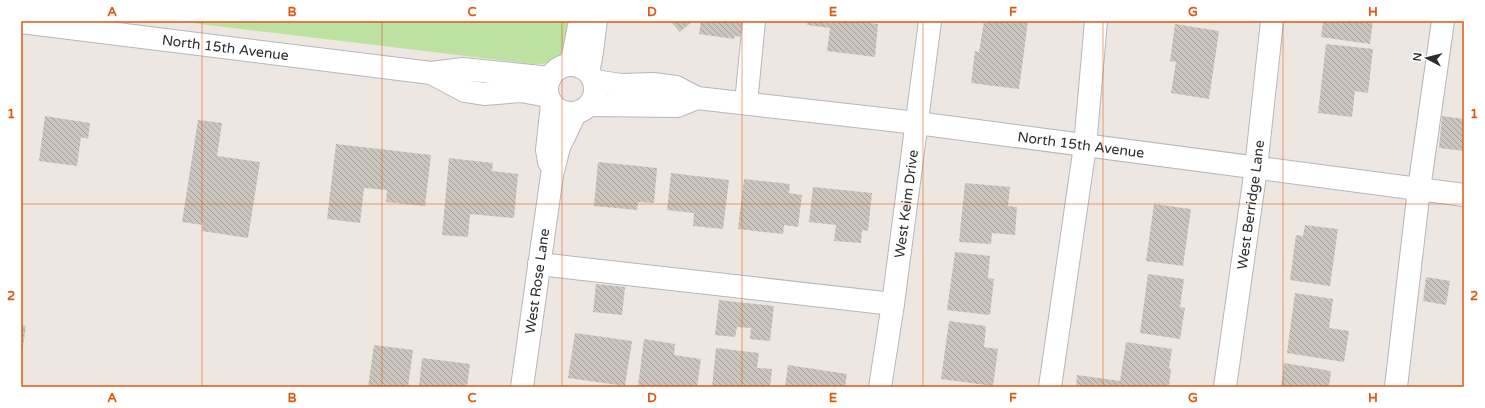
<svg xmlns="http://www.w3.org/2000/svg" width="1485" height="408" font-family="'Varela Round',sans-serif">
<style>
.grass{fill:#bce1a0}
.building{fill:url(#building-back-hatch)}
.lines{fill:none;stroke-linecap:round;stroke-linejoin:round}
.minor-casing{stroke:#b4b7c0;stroke-width:24}
.minor{stroke:#fff;stroke-width:22}
.grid{fill:none;stroke:#df570e;stroke-width:1;stroke-opacity:0.55}
.labels{text-anchor:middle;dominant-baseline:central;stroke-width:4;stroke-linejoin:round;paint-order:stroke}
.street-label{font-size:14px;fill:#2d2d2d;stroke:#fff}
.neatline{fill:none;stroke:#df570e;stroke-width:1.5}
.grid-label{font-size:13px;text-anchor:middle;font-weight:bold;fill:#df570e}
</style>
<defs>
<pattern id="building-back-hatch" width="6" height="6" patternUnits="userSpaceOnUse"><rect width="6" height="6" fill="#cac5bf"/><path d="M-1 5l2 2M0 0l6 6M5-1l2 2" fill="none" stroke="#a4a09c"/></pattern>
</defs>
<rect width="100%" height="100%" fill="#eee7e1"/>
<path class="grass" d="M175,21H571L567,52C553,63 549,64 532,64Z"/>
<g class="building">
<path d="M670,21H693L680,32Z"/>
<path d="M701,21H746L743,37L735,36L734,39L699,34Z"/>
<path d="M808,21H870V23L878,24L875,57L827,51L830,28L807,25Z"/>
<path d="M984,21H1028L1019,89L971,83L975,51L979,52Z"/>
<path d="M1323,21H1373L1370,44L1321,37Z"/>
<path d="M1175,24L1219,31L1209,99L1171,93L1176,62L1170,61Z"/>
<path d="M1326,44L1373,49L1368,93L1355,91L1352,117L1318,113Z"/>
<path d="M45,116L90,123L88,139L81,137L77,166L39,161Z"/>
<path d="M1442,116L1464,119V151L1439,148Z"/>
<path d="M198,120L222,123L217,156L260,162L248,238L202,231L203,225L182,222Z"/>
<path d="M336,144L431,155L425,206L386,202L387,190L364,188L360,223L327,219Z"/>
<path d="M449,158L493,163L492,171L518,174L514,218L470,214L468,237L442,235Z"/>
<path d="M598,162L657,168L654,203L638,202L637,210L594,206Z"/>
<path d="M671,173L729,180L723,229L693,226L694,213L667,210Z"/>
<path d="M744,179L790,184L789,193L802,195L798,227L784,225L783,234L738,229Z"/>
<path d="M965,183L1010,187L1008,206L1017,207L1015,235L992,233L991,244L959,242Z"/>
<path d="M813,187L872,193L868,231L862,230L861,243L834,241L836,225L809,222Z"/>
<path d="M1154,204L1191,209L1183,266L1146,261Z"/>
<path d="M1305,225L1338,229L1330,286L1290,280L1296,235L1303,236Z"/>
<path d="M955,252L990,256L988,278L994,279L990,315L947,310Z"/>
<path d="M1148,274L1184,279L1180,307L1185,308L1180,339L1140,333Z"/>
<path d="M1426,277L1450,281L1446,305L1423,301Z"/>
<path d="M596,284L625,287L622,315L593,312Z"/>
<path d="M1295,293L1333,299L1329,328L1349,331L1344,362L1287,353Z"/>
<path d="M719,300L774,306L770,341L750,339L751,328L737,327L735,337L715,335Z"/>
<path d="M949,321L986,326L984,347L998,349L993,386L941,379Z"/>
<path d="M21,325L26,326L22,352H21Z"/>
<path d="M575,333L632,341L625,386L568,378Z"/>
<path d="M644,339L675,344L674,355L701,359L697,387L638,386Z"/>
<path d="M1126,342L1172,349L1169,368L1171,369L1169,387H1076L1077,375L1120,381Z"/>
<path d="M374,345L413,350L408,387H368Z"/>
<path d="M716,348L759,353L757,368L772,369L770,387H712Z"/>
<path d="M422,358L470,364L467,387H419Z"/>
<path d="M1284,363L1331,371L1329,387H1281Z"/>
<path d="M788,365L847,374L845,387H785Z"/>
</g>
<g class="lines">
<defs>
<g id="minor">
<path id="s1" d="M21,22L431,73L463,69L550,78"/>
<circle cx="571" cy="89" r="24"/>
<path d="M568,65L573,56L580,21"/>
<path d="M588,71C593,55 593,38 596,21"/>
<path d="M431,73L465,91L484,94L521,91L548,96"/>
<path id="s2" d="M594,81L621,85L653,84L676,87L697,98L917,123L1464,195"/>
<path d="M746,103L754,21"/>
<path d="M590,105L677,106L697,98"/>
<path d="M549,162L547,150L552,104"/>
<path d="M539,264L893,304"/>
<path id="s3" d="M522,387L552,175L559,147L575,114"/>
<path id="s4" d="M880,387L893,304L930,21"/>
<path d="M1050,387L1085,146L1096,21"/>
<path id="s5" d="M1225,387L1256,168L1272,21"/>
<path d="M1396,387L1419,189L1443,21"/>
</g>
</defs>
<use href="#minor" class="minor-casing"/>
<use href="#minor" class="minor"/>
</g>
<path class="grid" d="M202,21V387M382,21V387M562,21V387M742,21V387M923,21V387M1103,21V387M1283,21V387M21,204H1464"/>
<g class="labels">
<g class="street-label">
<text stroke="none"><textPath href="#s1" startOffset="206">North 15th Avenue</textPath></text>
<text stroke="none"><textPath href="#s2" startOffset="493">North 15th Avenue</textPath></text>
<text stroke="none"><textPath href="#s4" startOffset="185">West Keim Drive</textPath></text>
<text stroke="none"><textPath href="#s5" startOffset="184">West Berridge Lane</textPath></text>
<text stroke="none"><textPath href="#s3" startOffset="107">West Rose Lane</textPath></text>
</g>
</g>
<rect width="1485" height="408" fill="none" stroke="#ffffff" stroke-width="44"/>
<g transform="translate(1427 58) rotate(277)" stroke="#ffffff" stroke-width="3" paint-order="stroke">
<path d="M0-3L7 15L0 10L-7 15Z" fill="#2d2d2d"/>
<text y="-6" font-size="11" font-weight="bold" text-anchor="middle" fill="#2d2d2d">N</text>
</g>
<rect x="22" y="22" width="1441" height="364" class="neatline"/>
<g class="grid-label">
<text x="112" y="16">A</text>
<text x="292" y="16">B</text>
<text x="472" y="16">C</text>
<text x="652" y="16">D</text>
<text x="833" y="16">E</text>
<text x="1013" y="16">F</text>
<text x="1193" y="16">G</text>
<text x="1373" y="16">H</text>
<text x="11" y="118">1</text>
<text x="1474" y="118">1</text>
<text x="11" y="300">2</text>
<text x="1474" y="300">2</text>
<text x="112" y="402">A</text>
<text x="292" y="402">B</text>
<text x="472" y="402">C</text>
<text x="652" y="402">D</text>
<text x="833" y="402">E</text>
<text x="1013" y="402">F</text>
<text x="1193" y="402">G</text>
<text x="1373" y="402">H</text>
</g>
</svg>
